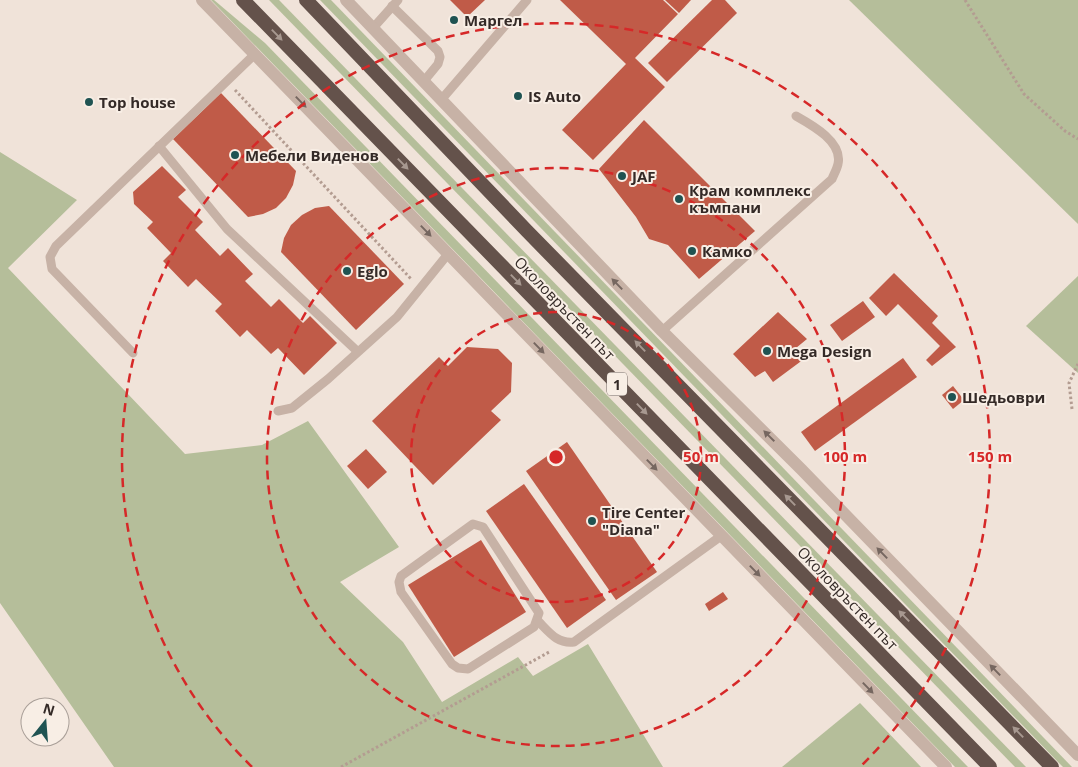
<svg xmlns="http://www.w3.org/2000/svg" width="1078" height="767" font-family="'Open Sans',sans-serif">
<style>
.green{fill:#b5be9a}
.building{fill:#c05b48}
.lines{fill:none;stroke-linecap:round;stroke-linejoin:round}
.path{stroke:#b39c91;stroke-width:3;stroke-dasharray:2.5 2.5;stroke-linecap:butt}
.service{stroke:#c7b2a6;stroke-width:9}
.minor{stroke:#c7b2a6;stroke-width:12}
.trunk{stroke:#64524b;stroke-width:14}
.oneway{fill:#a79890}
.oneway2{fill:#766760}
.ring{fill:none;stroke:#d62828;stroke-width:2.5;stroke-dasharray:9 6}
.poi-dot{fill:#1f5352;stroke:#f8eee5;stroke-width:2}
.labels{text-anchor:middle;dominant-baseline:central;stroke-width:4;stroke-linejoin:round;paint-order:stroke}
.shield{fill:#f8eee5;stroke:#6f6560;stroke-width:1}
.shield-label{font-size:14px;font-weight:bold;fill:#342a27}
.poi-label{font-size:15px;font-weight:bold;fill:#342a27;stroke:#f8eee5;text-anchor:start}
.street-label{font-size:15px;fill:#342a27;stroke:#f8eee5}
.centre{fill:#d62828;stroke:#f8eee5;stroke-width:2.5}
.ring-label{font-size:15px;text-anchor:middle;font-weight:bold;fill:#d62828;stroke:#f8eee5;stroke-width:4;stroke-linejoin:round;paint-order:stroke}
</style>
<rect width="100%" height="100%" fill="#f0e3d9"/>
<g class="green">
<path d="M211,0H214L265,43L968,767H955Z"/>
<path d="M269,0H279L1026,767H1015Z"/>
<path d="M320,0H331L1072,767H1063L1059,763Z"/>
<path d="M849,0H1078V224Z"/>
<path d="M0,152L77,200L8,268L185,454L262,445L308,421L399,547L340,582L403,642L442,702L518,657L533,676L588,644L663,767H114L0,603Z"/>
<path d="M1078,276V373L1026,326Z"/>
<path d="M860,703L921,767H782Z"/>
</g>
<g class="building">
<path d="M450,0H485L467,17Z"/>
<path d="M560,0H663L678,14L635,58L665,87L593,160L562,130L626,64Z"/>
<path d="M665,0H691L679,13Z"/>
<path d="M712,0H725L737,13L667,82L648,63Z"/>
<path d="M221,93L296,171L293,185L286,198L276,208L263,214L248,217L173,139Z"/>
<path d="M644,120L755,231L699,279L668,245L649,239L636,217L599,169Z"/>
<path d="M162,166L186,190L178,197L203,222L195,230L220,256L228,248L253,274L245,281L271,307L279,299L303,323L310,316L337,343L304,375L278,348L271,354L247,330L240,337L215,311L222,304L196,279L188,287L163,261L171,253L147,228L153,222L134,204L133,192Z"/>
<path d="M329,206L404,284L356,330L281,252L284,238L291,225L302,215L315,208Z"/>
<path d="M894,273L938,316L932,323L956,347L932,366L926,360L940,346L898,304L886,316L869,298Z"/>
<path d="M863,301L875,317L842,341L830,325Z"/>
<path d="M778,312L807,339L796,348L804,359L773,382L765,371L755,377L733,354Z"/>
<path d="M467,347L498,349L512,363L511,392L491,411L501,420L433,485L372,421L439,357L448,366Z"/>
<path d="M903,358L917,377L815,451L801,432Z"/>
<path d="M953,386L964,400L953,409L942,395Z"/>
<path d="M567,442L657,572L616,600L526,471Z"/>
<path d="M366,449L387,472L368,489L347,466Z"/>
<path d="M524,484L606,600L567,628L486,511Z"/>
<path d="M481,540L526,612L454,657L408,585Z"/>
<path d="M723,592L728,599L709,611L705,604Z"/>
</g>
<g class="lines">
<g class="path">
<path d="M965,0L1024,94L1065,131L1078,139"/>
<path d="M235,90L412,280"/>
<path d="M1072,409L1069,383L1078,364"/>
<path d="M341,767L551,651"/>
</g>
<g class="service">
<path d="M392,6L438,51L440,57L438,64L424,81"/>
<path d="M373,28L398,0"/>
<path d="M441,100L527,0"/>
<path d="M159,146L227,229L357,351"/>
<path d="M662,331L832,179C834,174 837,169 838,164C843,142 812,125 796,116"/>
<path d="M133,353L52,269L50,257L56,246L255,54"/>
<path d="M278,411L292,408L328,379L397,317L448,254"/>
<path d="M473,524L483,527L539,613L534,627L468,669L458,668L452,664L401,592L399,582L401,576Z"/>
<path d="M538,621C549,632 557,644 574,642L721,536"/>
</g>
<g class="minor">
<path d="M202,0L946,767"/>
<path d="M346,0L662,331L802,470L1078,755"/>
</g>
<g class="trunk">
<path d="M243,0L990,767"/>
<path d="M306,0L527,231L1052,767"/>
</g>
</g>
<defs><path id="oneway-solid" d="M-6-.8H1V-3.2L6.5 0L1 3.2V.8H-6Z" transform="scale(1.25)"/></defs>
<g class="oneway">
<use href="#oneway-solid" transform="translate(277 35) rotate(46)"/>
<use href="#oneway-solid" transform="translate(403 164) rotate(46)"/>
<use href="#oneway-solid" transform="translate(516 280) rotate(46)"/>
<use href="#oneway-solid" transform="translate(640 346) rotate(-134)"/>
<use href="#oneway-solid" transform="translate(642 409) rotate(46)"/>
<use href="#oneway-solid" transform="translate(790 500) rotate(-134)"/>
<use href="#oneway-solid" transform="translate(904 616) rotate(-134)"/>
<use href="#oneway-solid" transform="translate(1018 732) rotate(-134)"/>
</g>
<g class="oneway2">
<use href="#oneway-solid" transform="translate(301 102) rotate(46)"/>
<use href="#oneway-solid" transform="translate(426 231) rotate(46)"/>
<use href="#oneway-solid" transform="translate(617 284) rotate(-134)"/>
<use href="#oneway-solid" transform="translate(539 348) rotate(46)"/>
<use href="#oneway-solid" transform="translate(769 436) rotate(-135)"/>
<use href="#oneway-solid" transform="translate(652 465) rotate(46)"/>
<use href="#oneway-solid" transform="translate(882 553) rotate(-134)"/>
<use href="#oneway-solid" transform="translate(755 571) rotate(46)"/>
<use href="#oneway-solid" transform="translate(995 670) rotate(-134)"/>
<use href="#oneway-solid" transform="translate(868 688) rotate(46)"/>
</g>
<g class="ring">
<circle cx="556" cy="457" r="145"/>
<circle cx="556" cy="457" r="289"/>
<path d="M252 767A434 434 0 1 1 860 767"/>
</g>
<g class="poi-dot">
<circle cx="454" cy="20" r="5"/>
<circle cx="518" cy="96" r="5"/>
<circle cx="89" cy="102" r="5"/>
<circle cx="235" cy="155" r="5"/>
<circle cx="622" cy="176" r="5"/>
<circle cx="679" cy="199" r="5"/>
<circle cx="692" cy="251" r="5"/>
<circle cx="347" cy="271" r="5"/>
<circle cx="767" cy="351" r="5"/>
<circle cx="952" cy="397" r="5"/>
<circle cx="592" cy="521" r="5"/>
</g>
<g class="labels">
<rect class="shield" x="607" y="372.5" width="20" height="23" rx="4"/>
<g class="shield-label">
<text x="617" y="384">1</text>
</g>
<g class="poi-label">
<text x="464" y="20">Маргел</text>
<text x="528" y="96">IS Auto</text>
<text x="99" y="102">Top house</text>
<text x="245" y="155">Мебели Виденов</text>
<text x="632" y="176">JAF</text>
<text x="689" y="190">Крам комплекс<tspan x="689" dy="17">къмпани</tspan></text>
<text x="702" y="251">Камко</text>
<text x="357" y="271">Eglo</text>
<text x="777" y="351">Mega Design</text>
<text x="962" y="397">Шедьоври</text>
<text x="602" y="512">Tire Center<tspan x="602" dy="17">"Diana"</tspan></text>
</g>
<g class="street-label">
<text transform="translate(565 308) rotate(46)">Околовръстен път</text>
<text transform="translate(848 598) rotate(46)">Околовръстен път</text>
</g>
</g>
<circle cx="556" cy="457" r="8" class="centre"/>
<g class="ring-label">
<text x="701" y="462">50 m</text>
<text x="845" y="462">100 m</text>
<text x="990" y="462">150 m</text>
</g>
<g transform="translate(45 722) rotate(17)"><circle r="24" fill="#f8eee5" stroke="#aaa099"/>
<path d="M0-4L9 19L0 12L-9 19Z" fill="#1f5352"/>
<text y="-8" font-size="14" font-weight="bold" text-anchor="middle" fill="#342a27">N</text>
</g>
</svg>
